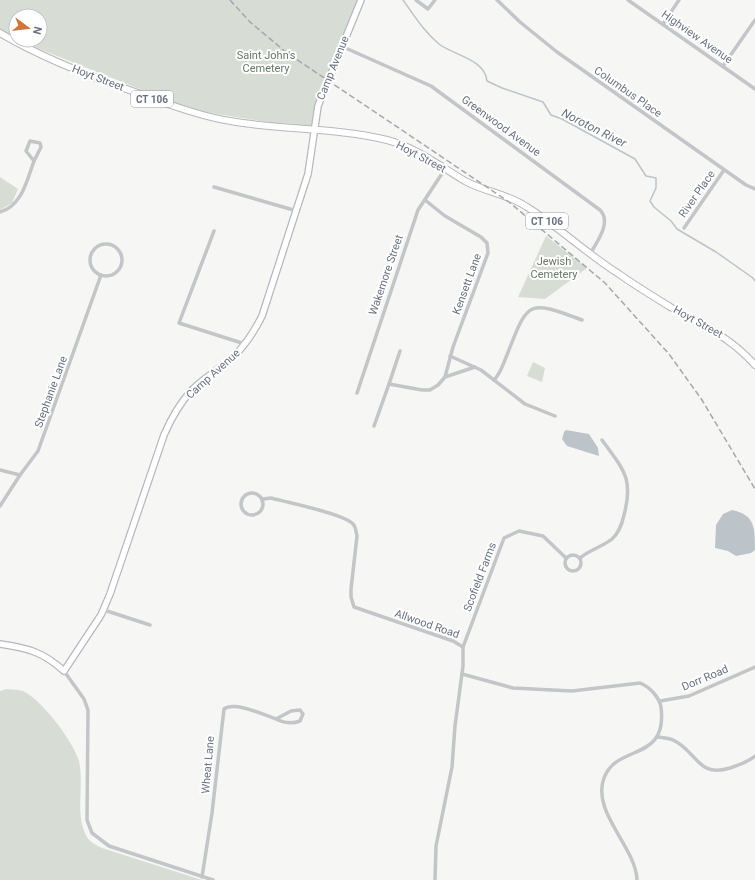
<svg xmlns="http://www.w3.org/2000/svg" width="755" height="880" font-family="Roboto,sans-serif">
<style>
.green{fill:#d7ddd5}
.water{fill:#bcc4c9}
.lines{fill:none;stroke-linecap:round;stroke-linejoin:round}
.stream{stroke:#bcc4c9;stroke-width:1.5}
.secondary-casing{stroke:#b5b8bd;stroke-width:8}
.primary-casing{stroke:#b6b8bc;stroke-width:8}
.street{stroke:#c3c5c8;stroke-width:3.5}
.secondary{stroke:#fff;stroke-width:5.5}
.primary{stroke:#fff;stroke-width:6}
.rail{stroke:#a4a7ad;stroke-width:1.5;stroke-dasharray:6 3;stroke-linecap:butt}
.labels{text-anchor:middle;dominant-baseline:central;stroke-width:4;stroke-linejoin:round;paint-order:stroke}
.shield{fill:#fff;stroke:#969ca7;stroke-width:1}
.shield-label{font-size:10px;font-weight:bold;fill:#697281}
.street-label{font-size:11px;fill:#697281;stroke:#fff}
.park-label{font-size:11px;fill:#677967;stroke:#fff}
.water-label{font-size:12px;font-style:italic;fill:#64737e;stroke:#fff}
</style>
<rect width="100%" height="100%" fill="#f6f6f4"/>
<g class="green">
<path d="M0,0H359L313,113L312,127L279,124L192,110L17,40H40V16H16V40L0,31Z"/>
<path d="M0,177L18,189L12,203L0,210Z"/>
<path d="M546,236L587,268L545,299L518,297Z"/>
<path d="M533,362L545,368L542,382L527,376Z"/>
<path d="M6,689C12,690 20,689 25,692C43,702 73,741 79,761C85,787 73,817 89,840C92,843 98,846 102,848L202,880H0V691Z"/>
</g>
<g class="water">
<path d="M566,430L589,434L598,448L599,456L567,446L562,439L564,432Z"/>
<path d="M732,510C755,515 755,527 755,550L751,553L736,556L728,551L715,548L716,525L723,514Z"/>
</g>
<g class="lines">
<path class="stream" d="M403,0C414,15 424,32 439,44C453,55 485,59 487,81L502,88L543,102L551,115L562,119L635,159L646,176L656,178V188L650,201L654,207L671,221L677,229L716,252L753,278L755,281"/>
<defs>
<path id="secondary" d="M0,644C28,648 43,652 64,671L101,615L110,594L164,435C171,419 179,404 191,391C203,378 219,370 232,358C245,346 254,332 262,316L308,174L318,106L361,0"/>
<path id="primary" d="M0,33C42,58 89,76 135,92C168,104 201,117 236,122C286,130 338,128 387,140C415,147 440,166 465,181C485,192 508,194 527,207C559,227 587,254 619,274C636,286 654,297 672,308C704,326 730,337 755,365"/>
</defs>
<use href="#secondary" class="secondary-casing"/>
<use href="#primary" class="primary-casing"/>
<g class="street">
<path d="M416,0L428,9L435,0"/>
<path d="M497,0L520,22L557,52L746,185L755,189"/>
<path d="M628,0L755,89"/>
<path d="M663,24L679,0"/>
<path d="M341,46L431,86L600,210C612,222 597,242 590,254"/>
<path d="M723,66L755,20"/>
<path d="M30,141L40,143L41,147L34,161L26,151Z"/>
<path d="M214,187L297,211"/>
<path d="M0,212C22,206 27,180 34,161"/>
<path d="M684,228L724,170"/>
<path d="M214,231L179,323L245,344"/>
<circle cx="106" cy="260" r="16"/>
<path d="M400,351L389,384L422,390H430L438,385L445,377L453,347L488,253L487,243L481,237L445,216L425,200"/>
<path d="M450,356L481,370L525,404L555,416"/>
<path d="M445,377L475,367"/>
<path d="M494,380C501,373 503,364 507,355C528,301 527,299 582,320"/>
<path d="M357,393L418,210L445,169"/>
<path d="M374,426L389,384"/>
<path d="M0,470L20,475"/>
<circle cx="252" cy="504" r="11"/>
<path d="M263,499L271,498C286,502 345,514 353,524C356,527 356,532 357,536L351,589V597L354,607L453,641L463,647"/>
<path d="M0,506L20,475L38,451L101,275"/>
<circle cx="573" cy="563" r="8"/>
<path d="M580,558C589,550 602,547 612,539C619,533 622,524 624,515C634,478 623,469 602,440"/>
<path d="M104,610L150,625"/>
<path d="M64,671L84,699L88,710L87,820L92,833L109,846L213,880"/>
<path d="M462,674L513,688L572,691L640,683C650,687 659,697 661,707C668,763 617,743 604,778C591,812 636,847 637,880"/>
<path d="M660,701L689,696L755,667"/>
<path d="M658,737C663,738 669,738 673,740C697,751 697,778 730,768C739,765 748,762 755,756"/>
<path d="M202,877L212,813L224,709C235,701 264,715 276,719L291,711L300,710L303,714L300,721C292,724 284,723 276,719"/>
<path d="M435,880L436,846L452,767L455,726L463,666V647L504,538L519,531L543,536L566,558"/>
</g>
<use href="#secondary" class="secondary"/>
<use href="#primary" class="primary"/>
<path class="rail" d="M230,0L250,22L287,53L509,202L605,283L669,354L702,400L755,489"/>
</g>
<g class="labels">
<g class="shield">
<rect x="131" y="91" width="42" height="16" rx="3"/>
<rect x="526" y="213" width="42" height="16" rx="3"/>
</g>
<g class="shield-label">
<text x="152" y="99">CT 106</text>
<text x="547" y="221">CT 106</text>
</g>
<g class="street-label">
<text transform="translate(697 37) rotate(35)">Highview Avenue</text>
<text transform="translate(333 68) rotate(-68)">Camp Avenue</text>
<text transform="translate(98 78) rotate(21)">Hoyt Street</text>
<text transform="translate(628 92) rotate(35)">Columbus Place</text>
<text transform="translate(501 126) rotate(36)">Greenwood Avenue</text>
<text transform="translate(421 157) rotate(28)">Hoyt Street</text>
<text transform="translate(697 194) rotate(-55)">River Place</text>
<text transform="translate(386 275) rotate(-71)">Wakemore Street</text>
<text transform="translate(467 284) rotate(-70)">Kensett Lane</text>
<text transform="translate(698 322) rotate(29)">Hoyt Street</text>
<text transform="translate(213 374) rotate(-42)">Camp Avenue</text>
<text transform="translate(51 392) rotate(-70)">Stephanie Lane</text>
<text transform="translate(480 577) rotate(-69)">Scofield Farms</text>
<text transform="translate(427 624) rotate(19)">Allwood Road</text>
<text transform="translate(705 678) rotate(-23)">Dorr Road</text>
<text transform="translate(208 765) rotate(-85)">Wheat Lane</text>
</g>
<g class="park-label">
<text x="266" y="55">Saint John's<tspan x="266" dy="13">Cemetery</tspan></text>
<text x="554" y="261">Jewish<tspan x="554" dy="13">Cemetery</tspan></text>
</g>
<g class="water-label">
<text transform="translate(594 128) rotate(27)">Noroton River</text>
</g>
</g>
<g transform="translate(28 28) rotate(105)"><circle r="19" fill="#ffffff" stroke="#c3c7cd"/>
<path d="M0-3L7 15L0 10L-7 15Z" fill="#d0763a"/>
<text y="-6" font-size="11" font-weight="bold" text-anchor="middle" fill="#697281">N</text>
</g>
</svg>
